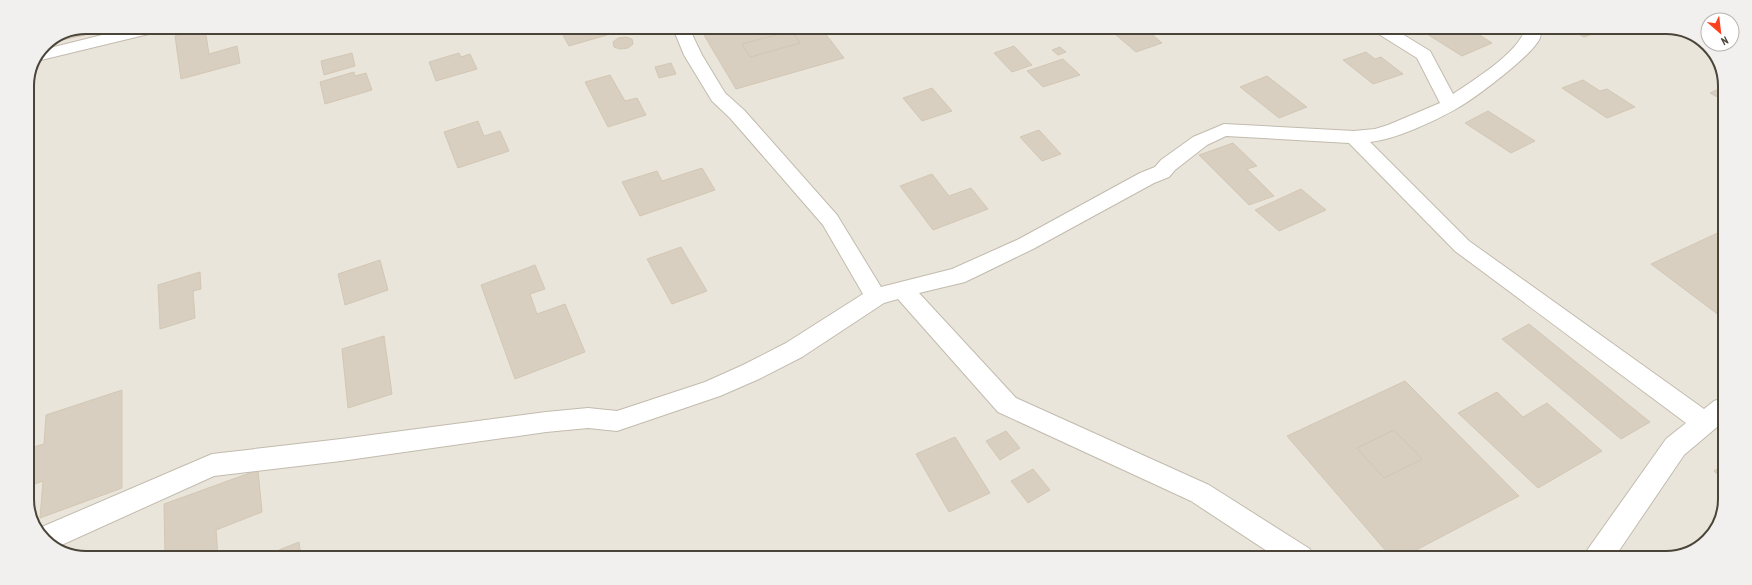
<svg xmlns="http://www.w3.org/2000/svg" width="1752" height="585" font-family="'PT Sans Narrow',sans-serif">
<style>
.residential{fill:#eae5da}
.building{fill:#d8cfc1;stroke:#d3c7b4;fill-rule:evenodd}
.lines{fill:none;stroke-linecap:round;stroke-linejoin:round}
.minor-casing{stroke:#c2bbae;stroke-width:2}
.minor{fill:#fff;fill-rule:evenodd}
.rim{fill:none;stroke:#4b4439;stroke-width:2}
</style>
<rect width="100%" height="100%" fill="#f6f3ec"/>
<path class="residential" d="M86,27L1682,29L1713,50L1725,82L1723,515L1702,546L1667,558L70,556L39,535L27,503V85L44,44Z"/>
<g class="building">
<path d="M86,27H121L44,44Z"/>
<path d="M559,28H602L607,35L569,46Z"/>
<path d="M710,28H821L844,58L736,89L701,30ZM792,31L800,43L750,57L742,44Z"/>
<path d="M1108,28H1138L1141,31L1146,29L1162,43L1136,52Z"/>
<path d="M205,29L209,54L237,46L240,63L181,79L175,36Z"/>
<path d="M1419,29H1470L1492,43L1462,56Z"/>
<path d="M1570,29H1606L1584,37Z"/>
<path d="M792,31L800,43L750,57L742,44Z"/>
<path d="M626,37L632,39L633,44L628,48L620,49L614,47L613,42L618,38Z"/>
<path d="M1014,46L1032,65L1012,72L994,53Z"/>
<path d="M1060,47L1066,52L1058,55L1052,50Z"/>
<path d="M1366,52L1375,59L1381,57L1403,74L1373,84L1343,60Z"/>
<path d="M352,53L355,66L324,75L321,61Z"/>
<path d="M459,53L461,57L470,54L477,69L436,81L429,62Z"/>
<path d="M1063,59L1080,75L1043,87L1027,71Z"/>
<path d="M671,63L676,74L659,78L655,67Z"/>
<path d="M354,72L355,76L366,73L372,90L325,104L320,82Z"/>
<path d="M610,75L625,101L637,98L646,115L608,127L585,82Z"/>
<path d="M1267,76L1307,107L1279,118L1240,87Z"/>
<path d="M1583,80L1600,91L1607,89L1635,107L1607,118L1562,88Z"/>
<path d="M1725,86V101L1710,93Z"/>
<path d="M932,88L952,111L922,121L903,98Z"/>
<path d="M1488,111L1535,141L1511,153L1465,123Z"/>
<path d="M478,121L484,136L500,131L509,151L458,168L444,132Z"/>
<path d="M1039,130L1061,154L1042,161L1020,137Z"/>
<path d="M1233,143L1257,166L1247,169L1274,196L1249,205L1199,155Z"/>
<path d="M702,168L715,190L640,216L622,182L657,171L662,181Z"/>
<path d="M932,174L949,196L971,188L988,209L933,230L900,186Z"/>
<path d="M1301,189L1326,210L1279,231L1255,210Z"/>
<path d="M1724,230V319L1651,264Z"/>
<path d="M681,247L707,291L672,304L647,259Z"/>
<path d="M380,260L388,290L345,305L338,274Z"/>
<path d="M535,265L545,289L530,294L537,314L565,304L585,352L515,379L481,285Z"/>
<path d="M200,272L201,289L193,291L195,318L160,329L158,285Z"/>
<path d="M1529,324L1650,422L1621,439L1502,339Z"/>
<path d="M384,336L392,394L348,408L342,349Z"/>
<path d="M1405,381L1519,496L1401,558H1392L1287,436ZM1394,430L1422,459L1384,478L1357,448Z"/>
<path d="M122,390V488L40,518L43,481L27,487V449L44,444L46,415Z"/>
<path d="M1497,392L1523,417L1547,403L1602,451L1538,488L1458,413Z"/>
<path d="M1394,430L1422,459L1384,478L1357,448Z"/>
<path d="M1006,431L1020,448L1000,460L986,441Z"/>
<path d="M955,437L990,493L949,512L916,454Z"/>
<path d="M1723,465V479L1714,471Z"/>
<path d="M1033,469L1050,490L1028,503L1011,481Z"/>
<path d="M258,470L262,512L216,530L218,556H165L164,504Z"/>
<path d="M299,542L301,556H264Z"/>
</g>
<g class="lines">
<defs>
<g id="minor">
<path d="M134,27H163L161,31L37,61L42,50Z"/>
<path d="M673,28H689L702,55L725,93L744,110L837,215L881,287L952,269L1019,239L1140,173L1155,167L1161,160L1193,137L1224,124L1354,131L1375,129L1388,125L1440,103L1417,58L1377,33L1375,29H1394L1430,51L1453,94C1474,80 1519,52 1525,29H1541C1541,32 1541,35 1540,38C1532,56 1474,99 1456,109C1433,122 1396,139 1370,142L1469,241L1704,409L1714,401L1723,398V422L1684,455L1614,558H1584L1588,549L1666,439L1686,423L1455,251L1349,143L1226,136L1207,145L1175,170L1169,177L1154,183L1033,249L965,282L919,293L1016,398L1209,485L1310,549L1313,558L1276,557L1191,501L998,412L898,299L884,303L802,357L759,379L720,396L617,431L588,428L546,432L341,461L214,476L57,547L39,535L37,529L212,454L341,439L546,412L588,408L617,411L705,382L743,365L786,343L863,294L823,225L730,118L712,101L684,55Z"/>
</g>
</defs>
<use href="#minor" class="minor-casing"/>
<use href="#minor" class="minor"/>
</g>
<path d="M0 0H1752V585H0ZM86 34H1666A52 52 0 0 1 1718 86V499A52 52 0 0 1 1666 551H86A52 52 0 0 1 34 499V86A52 52 0 0 1 86 34Z" fill="#f1f0ef" fill-rule="evenodd"/>
<path class="rim" d="M86 34H1666A52 52 0 0 1 1718 86V499A52 52 0 0 1 1666 551H86A52 52 0 0 1 34 499V86A52 52 0 0 1 86 34Z"/>
<g transform="translate(1720 32) rotate(152)"><circle r="19" fill="#ffffff" stroke="#b7b4b0"/>
<path d="M0-3L7 15L0 10L-7 15Z" fill="#fc3f1d"/>
<text y="-6" font-size="11" font-weight="bold" text-anchor="middle" fill="#4b4439">N</text>
</g>
</svg>
